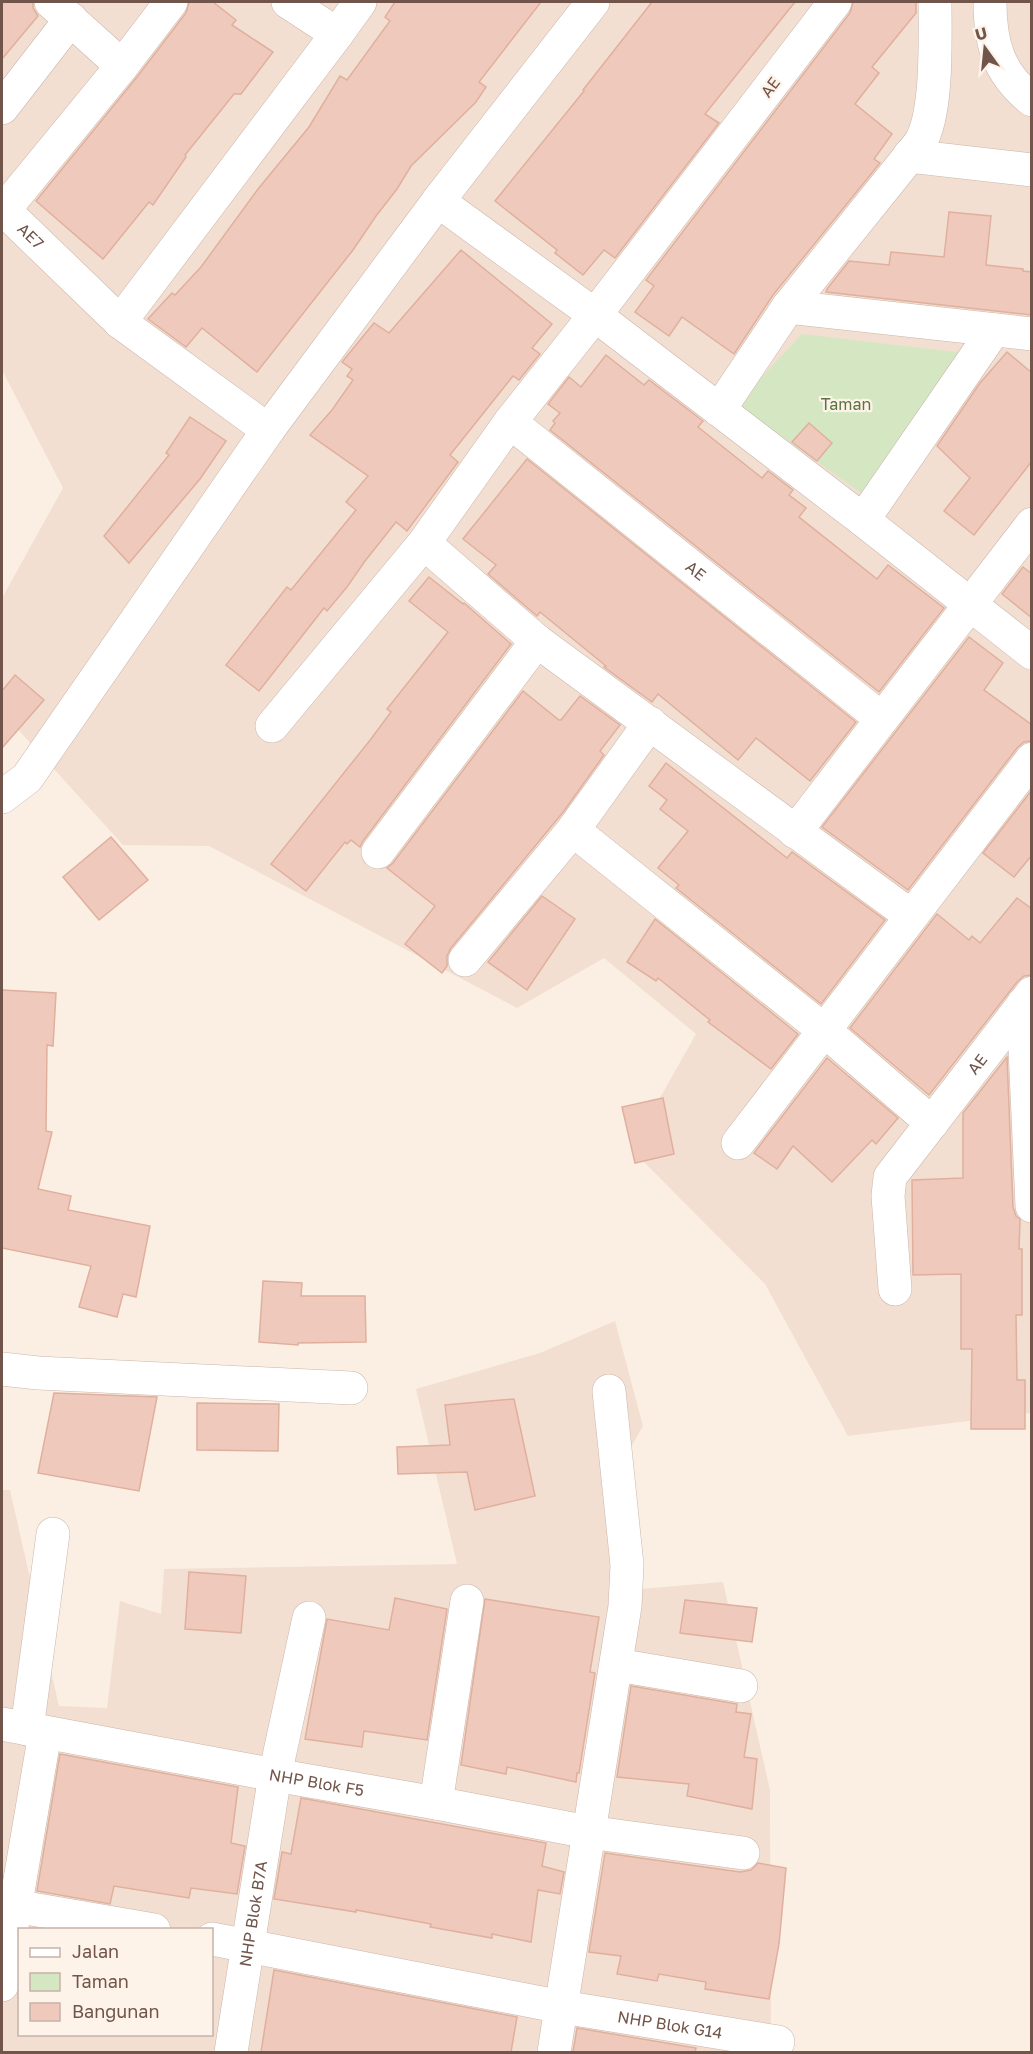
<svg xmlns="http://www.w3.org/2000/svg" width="1033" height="2054" font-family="'Golos Text',sans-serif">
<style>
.residential{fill:#f2dfd1;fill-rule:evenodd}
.green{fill:#d5e7c2}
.building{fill:#efcabc;stroke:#e0af9d;stroke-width:1.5}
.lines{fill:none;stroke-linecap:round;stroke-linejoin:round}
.minor-casing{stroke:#cbb5aa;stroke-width:34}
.minor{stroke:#fff;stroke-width:33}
.labels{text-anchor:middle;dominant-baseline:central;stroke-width:4.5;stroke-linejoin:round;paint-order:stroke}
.street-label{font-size:16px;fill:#71544a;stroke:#fef3e8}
.park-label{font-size:16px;fill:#587643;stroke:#fef3e8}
</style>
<rect width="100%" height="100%" fill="#fbefe3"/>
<g class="residential">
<path d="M2,2H1031V1413L848,1436L765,1284L631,1149L696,1034L604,958L517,1008L209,846L123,845L2,712V598L63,488L2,370Z"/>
<path d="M615,1321L643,1426L623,1461L640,1589L723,1582L770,1790L771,2052H2V1490H10L59,1706L107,1708L120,1601L161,1614L164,1569L457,1564L416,1389L540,1353ZM20,1930H212V2034H20Z"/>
</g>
<path class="green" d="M802,334L964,353L861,493L736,404Z"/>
<g class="building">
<path d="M2,2H33V8L38,16L2,59Z"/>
<path d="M189,2H213L236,20L232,25L273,52L241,94H234L185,155L186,157L153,205L149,202L103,259L36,201L137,77L186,13Z"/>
<path d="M395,2H541L479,82L486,87L476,102L411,166L397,189L376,216L353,250L257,372L202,328L186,347L148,319L172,293L175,295L201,267L258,189L309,127L340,76L347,80L390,21L385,17Z"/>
<path d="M652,2H795L705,114L719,123L615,258L604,250L583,275L555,253L557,250L495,201L584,91L583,90Z"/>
<path d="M853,2H916V13L872,67L879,73L855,104L892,134L874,159L880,163L773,295L734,354L682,317L669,336L635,312L654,286L646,280L850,13Z"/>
<path d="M949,212L991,216L986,265L1023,269V271L1032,272V315L826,292L827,289L849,261L889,265L891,252L944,257Z"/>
<path d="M461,250L552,324L532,348L540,354L519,380L513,376L450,455L458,462L407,531L396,522L365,561L347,587L327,611L324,608L259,691L226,665L287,587L291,590L356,510L346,502L368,476L310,435L332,410L353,380L347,376L352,369L342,362L374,323L389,333Z"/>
<path d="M1007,352L1032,373V461L974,535L944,511L970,478L937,446L980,383Z"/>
<path d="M606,355L644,385L649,380L703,421L698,427L762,478L768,471L793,490L789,495L806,508L799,517L877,579L888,565L944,608L879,692L550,430L555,423L553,421L560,413L548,404L569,377L581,387Z"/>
<path d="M190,417L226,441L200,479L129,563L104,536L169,455L166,453Z"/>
<path d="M809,423L832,443L817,461L792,442Z"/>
<path d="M527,459L856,722L810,781L756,738L738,760L658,694L652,702L604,667L606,666L540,612L537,616L488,574L496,565L463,539Z"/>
<path d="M1023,567L1032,574V618L1002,594Z"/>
<path d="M429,577L463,604L464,603L511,644L363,841L360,847L351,840L347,844L345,842L306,891L271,864L371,739L391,712L387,709L448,632L409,601Z"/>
<path d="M969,637L1003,663L984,690L1032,725V741L1024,742L1017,748L908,890L822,827Z"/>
<path d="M15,675L44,700L2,748V691Z"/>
<path d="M523,691L559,720H561L580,696L620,725L600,751L604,755L564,811L451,948L447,956V966L442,973L405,944L435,906L387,868L393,863Z"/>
<path d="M666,763L787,858L792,852L885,920L821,1004L676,888L679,885L658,868L688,831L660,809L667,800L649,786Z"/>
<path d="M1032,790V855L1014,877L983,853Z"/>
<path d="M111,837L148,880L99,920L63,877Z"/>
<path d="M542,896L575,919L527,990L488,962Z"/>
<path d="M1017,898L1032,909V975L1024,976L1017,982L929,1095L850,1028L937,914L969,940L972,936L980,943Z"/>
<path d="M655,919L798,1034L771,1069L708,1022L710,1020L658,978L656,981L627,962Z"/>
<path d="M2,990L56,993L53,1046L47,1045L46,1131L52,1132L38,1189L71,1196L68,1210L150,1226L136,1297L123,1294L117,1317L79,1307L91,1266L2,1248Z"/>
<path d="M1007,1057L1013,1207L1016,1216L1020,1219L1019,1249H1022V1315H1016L1017,1380H1025V1429H971L972,1349H961V1274L913,1275L912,1180L963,1178V1113Z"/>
<path d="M827,1058L898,1118L876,1144L872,1140L832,1182L793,1146L777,1169L754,1153Z"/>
<path d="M663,1098L674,1154L635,1163L622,1107Z"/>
<path d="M263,1281L302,1283L301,1296H365L366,1342L298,1343V1345L259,1342Z"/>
<path d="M54,1393L157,1397L139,1491L38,1473Z"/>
<path d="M514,1399L535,1496L475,1510L467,1472L398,1474L397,1447L450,1445L445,1405Z"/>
<path d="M197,1403L279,1404L278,1451L197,1450Z"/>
<path d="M189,1572L246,1576L241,1633L185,1629Z"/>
<path d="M395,1598L447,1609L427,1740L364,1731L362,1747L305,1739L327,1619L389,1630Z"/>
<path d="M485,1599L599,1617L590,1672L595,1673L579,1773H577L576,1782L507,1767L506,1774L461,1765Z"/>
<path d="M685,1600L757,1608L752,1642L680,1633Z"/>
<path d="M631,1686L737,1704L736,1712L751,1714L744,1757L757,1759L752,1809L687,1796L689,1784L617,1777Z"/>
<path d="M60,1754L238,1787L231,1843L245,1846L237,1894L191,1888L189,1898L114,1886L110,1904L37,1891Z"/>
<path d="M301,1798L546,1843L542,1866L564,1872L560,1894L538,1890L531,1942L492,1934V1938L430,1927L431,1924L356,1910V1912L274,1899L282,1852L291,1854Z"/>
<path d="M605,1853L740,1872L751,1870L758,1863L786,1868L779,1944L769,1999L705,1989L706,1982L659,1974L657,1981L617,1974L621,1956L589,1952Z"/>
<path d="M274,1970L517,2017L511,2052H261Z"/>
<path d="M577,2028L696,2048L695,2052H573Z"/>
</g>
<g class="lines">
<defs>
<g id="minor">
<path d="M51,2L122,66"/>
<path id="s1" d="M171,2L122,66L4,210L120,322L268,430"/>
<path d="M288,2L337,34L360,2"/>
<path d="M835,2L595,315L510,422L424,543L537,641L911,916"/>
<path d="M990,2C990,43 998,73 1032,100"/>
<path d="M2,108L71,19"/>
<path d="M909,156L1032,170"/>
<path d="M438,201L595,315L863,520L1032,653"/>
<path d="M788,307L1032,334"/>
<path d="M120,322L337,34"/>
<path d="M719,410L788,307L920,143C938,113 935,38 935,2"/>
<path id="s2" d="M510,422L882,719"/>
<path d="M863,520L994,330"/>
<path d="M272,726L424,543"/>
<path d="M2,797L27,778L268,430L438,201L593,2"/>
<path d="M573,830L825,1031L932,1123"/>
<path d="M795,832L1032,524"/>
<path d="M378,852L537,641"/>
<path d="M465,960L573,830L650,723"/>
<path d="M1023,1004L1032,1206"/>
<path d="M738,1143L1032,759"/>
<path id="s3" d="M895,1289L888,1196L890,1177L1032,993"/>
<path d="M2,1369L38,1373L351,1388"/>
<path d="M617,1665L741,1686"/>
<path id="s4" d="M2,1724L275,1775L436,1803L588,1832L743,1853"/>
<path d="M27,1729L53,1534"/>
<path d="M436,1803L467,1601"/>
<path d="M14,1906L154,1930"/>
<path id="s5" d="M212,1939L562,2007L778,2042"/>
<path d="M2,1985L45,1733"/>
<path id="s6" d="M231,2052L275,1775L309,1618"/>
<path d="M554,2052L625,1606L627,1565L609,1391"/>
</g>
</defs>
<use href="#minor" class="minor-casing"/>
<use href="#minor" class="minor"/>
</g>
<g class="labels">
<g class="street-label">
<text transform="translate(770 87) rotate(-53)">AE</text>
<text stroke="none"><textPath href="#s1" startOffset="304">AE7</textPath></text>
<text stroke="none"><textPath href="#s2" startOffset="238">AE</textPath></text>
<text stroke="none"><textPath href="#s3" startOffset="255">AE</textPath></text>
<text stroke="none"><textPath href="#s4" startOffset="320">NHP Blok F5</textPath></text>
<text stroke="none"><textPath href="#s6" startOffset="140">NHP Blok B7A</textPath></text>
<text stroke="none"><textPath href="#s5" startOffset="466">NHP Blok G14</textPath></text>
</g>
<g class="park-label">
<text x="846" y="404">Taman</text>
</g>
</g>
<rect width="1033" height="2054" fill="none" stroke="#71544a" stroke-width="6"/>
<rect x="18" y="1928" width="195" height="108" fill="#fef3e8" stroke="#c6b3a9" stroke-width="1.5"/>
<rect x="30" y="1948" width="30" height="9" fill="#ffffff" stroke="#c6b3a9" stroke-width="1.5"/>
<text x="72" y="1958" font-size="18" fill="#71544a">Jalan</text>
<rect x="30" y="1973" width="30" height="18" fill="#d5e7c2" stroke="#c6b3a9" stroke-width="1.5"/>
<text x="72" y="1988" font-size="18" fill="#71544a">Taman</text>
<rect x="30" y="2003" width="30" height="18" fill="#efcabc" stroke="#c6b3a9" stroke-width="1.5"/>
<text x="72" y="2018" font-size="18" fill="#71544a">Bangunan</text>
<g transform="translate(985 48) rotate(345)" stroke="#fef3e8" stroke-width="4.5" paint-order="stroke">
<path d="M0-4.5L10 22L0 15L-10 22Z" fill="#71544a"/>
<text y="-9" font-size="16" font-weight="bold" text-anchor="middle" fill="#71544a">U</text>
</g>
</svg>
